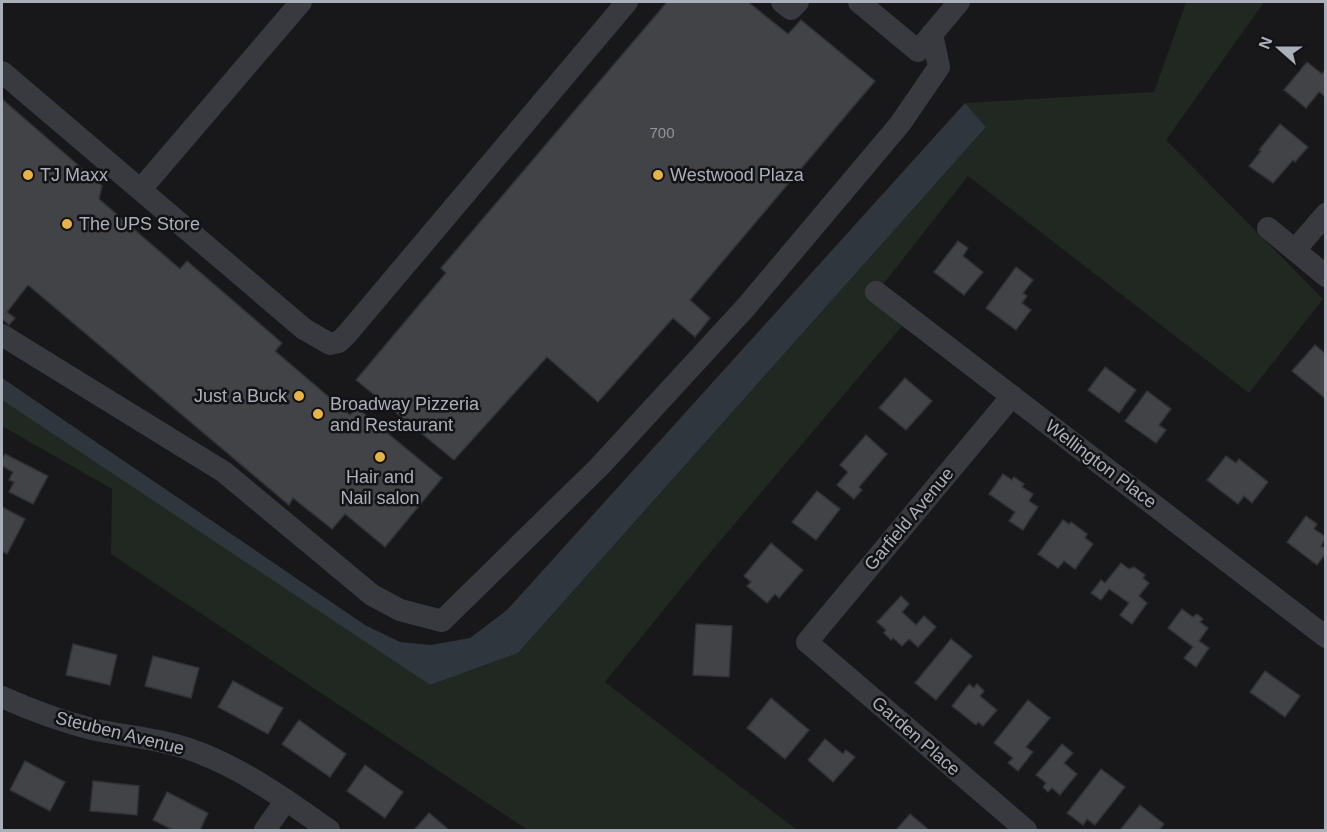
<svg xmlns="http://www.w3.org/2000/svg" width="1327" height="832" font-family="Helvetica,sans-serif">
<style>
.green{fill:#202821}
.water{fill:#2f363d}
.building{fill:#424347;stroke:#323236;stroke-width:1.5}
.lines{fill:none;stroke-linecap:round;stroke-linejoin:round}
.minor{stroke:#393a3f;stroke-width:22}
.poi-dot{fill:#e6b444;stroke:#131315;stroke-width:2}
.labels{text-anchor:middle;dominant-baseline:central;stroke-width:5;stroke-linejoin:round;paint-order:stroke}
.number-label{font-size:15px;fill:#91949c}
.poi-label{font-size:18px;fill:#abafb9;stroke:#131315;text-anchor:start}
.street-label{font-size:18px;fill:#abafb9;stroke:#131315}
</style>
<rect width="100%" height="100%" fill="#18181a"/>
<path class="green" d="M1186,2H1264L1166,140L1323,299L1249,393L968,176L877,292L908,319L704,560L605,682L797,830H528L111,554L112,489L2,426V400L430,685L518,653L986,127L965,103L1154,92Z"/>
<path class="water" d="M965,103L986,127L518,653L430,685L2,400V378L365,625L400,642L431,645L470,638L507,610Z"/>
<g class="building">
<path d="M667,2H748L788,34L801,20L875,81L690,300L710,318L695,337L673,318L598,402L547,357L454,460L356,380L446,273L441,268Z"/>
<path d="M1307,62L1322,74L1326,69V97L1319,92L1306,108L1284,90Z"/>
<path d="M2,99L102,186L99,199L180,269L187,261L282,343L275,351L350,415L357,408L442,478L385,547L345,514L332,529L293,498L289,505L28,285L7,312L15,318L9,325L2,319Z"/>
<path d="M1280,124L1308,147L1295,162L1293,160L1273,183L1249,166L1261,151L1259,150Z"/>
<path d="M958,241L968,248L963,256L983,272L964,295L934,272Z"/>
<path d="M1016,267L1033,280L1023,293L1027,296L1022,303L1031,310L1016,330L986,308Z"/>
<path d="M1315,345L1326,354V399L1292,371Z"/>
<path d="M1105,367L1136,390L1119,413L1088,390Z"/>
<path d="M905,378L932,401L906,430L879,408Z"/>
<path d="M1147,391L1171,409L1159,425L1166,430L1156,443L1125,421Z"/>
<path d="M866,435L887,454L859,487L862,490L854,499L837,485L848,472L840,465Z"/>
<path d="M5,454L48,476L33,504L9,492L14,482L9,480L13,472L2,466V460Z"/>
<path d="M1226,456L1236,463L1239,459L1268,482L1252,503L1244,496L1238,504L1207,480Z"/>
<path d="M1003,474L1012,480L1014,477L1024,484L1022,487L1033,494L1029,501L1038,507L1023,530L1009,521L1015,512L989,494Z"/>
<path d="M817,491L840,509L816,540L792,522Z"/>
<path d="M2,507L25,519L7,554L2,551Z"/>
<path d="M1306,516L1317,524L1314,529L1326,537L1321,546L1326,549V553L1317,565L1287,542Z"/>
<path d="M1063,520L1069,524L1071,522L1087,534L1085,538L1093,544L1075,569L1064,561L1058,568L1038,554Z"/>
<path d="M771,543L803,570L779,598L775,594L767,603L747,586L751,582L744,576Z"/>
<path d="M1121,563L1129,569L1134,567L1145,575L1143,578L1149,583L1139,596L1147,603L1132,624L1120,615L1129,603L1109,589L1101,600L1091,593L1101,580L1105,583Z"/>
<path d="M901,596L909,604L902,612L916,625L924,616L936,627L918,647L909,639L902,646L893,638L891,640L884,633L886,630L877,622Z"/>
<path d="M1182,609L1193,617L1197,614L1203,619L1200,622L1208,628L1199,641L1209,648L1196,667L1184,658L1193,647L1168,628Z"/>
<path d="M696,624L732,626L729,677L693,675Z"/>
<path d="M951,639L972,656L936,700L915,683Z"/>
<path d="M73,644L117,655L110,685L66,675Z"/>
<path d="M153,656L199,668L191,698L145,686Z"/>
<path d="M1265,671L1300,696L1285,717L1250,692Z"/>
<path d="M233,681L283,708L268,734L218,707Z"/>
<path d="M969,684L974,688L977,684L984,691L980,696L997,710L983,726L978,722L976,725L952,706Z"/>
<path d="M771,698L809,730L785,759L747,728Z"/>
<path d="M1028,700L1050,718L1026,747L1033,752L1018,771L1008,763L1013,758L994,743Z"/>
<path d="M299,720L346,754L330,777L282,744Z"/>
<path d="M825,739L843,754L846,750L855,757L833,782L808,760Z"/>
<path d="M1062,744L1073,753L1064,763L1077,774L1060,795L1052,788L1048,792L1043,787L1046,783L1036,775Z"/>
<path d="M25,761L65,782L50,811L10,790Z"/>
<path d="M365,765L403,792L385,818L347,791Z"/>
<path d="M1101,769L1125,787L1095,825L1087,819L1083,825L1067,813Z"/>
<path d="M93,781L139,786L137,815L90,811Z"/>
<path d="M167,792L208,813L200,830H173L153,820Z"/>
<path d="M1140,805L1164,824L1159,830H1120Z"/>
<path d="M429,813L449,830H414Z"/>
<path d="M910,814L929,830H896Z"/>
</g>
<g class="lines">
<g class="minor">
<path d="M782,2L791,9L798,2"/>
<path d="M859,2L918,51L959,2"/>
<path d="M2,72L304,329L330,344L339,342L347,334L627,2"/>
<path d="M141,189L301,2"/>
<path d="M1268,228L1326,276"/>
<path d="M1295,250L1326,214"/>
<path d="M876,292L1326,637"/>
<path d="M2,335L224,472L372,595L400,610L442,621L600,466L746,307L900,124L939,67L932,34"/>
<path d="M1012,396L807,642L1026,830"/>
<path d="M2,697C31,710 61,721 92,729C123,736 155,738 186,748C238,765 285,799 329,830"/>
<path d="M265,830L286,800"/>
</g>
</g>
<g class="poi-dot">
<circle cx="28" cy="175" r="6"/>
<circle cx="658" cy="175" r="6"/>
<circle cx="67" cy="224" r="6"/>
<circle cx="299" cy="396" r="6"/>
<circle cx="318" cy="414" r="6"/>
<circle cx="380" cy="457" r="6"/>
</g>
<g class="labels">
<g class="number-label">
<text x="662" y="132">700</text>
</g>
<g class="poi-label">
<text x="40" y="175">TJ Maxx</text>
<text x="670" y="175">Westwood Plaza</text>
<text x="79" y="224">The UPS Store</text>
<text x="287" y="396" text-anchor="end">Just a Buck</text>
<text x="330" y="404">Broadway Pizzeria<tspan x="330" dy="21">and Restaurant</tspan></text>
<text x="380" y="477" text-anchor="middle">Hair and<tspan x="380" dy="21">Nail salon</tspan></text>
</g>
<g class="street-label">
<text transform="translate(1101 464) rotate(37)">Wellington Place</text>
<text transform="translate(909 519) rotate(-50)">Garfield Avenue</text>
<text transform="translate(120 733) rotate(14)">Steuben Avenue</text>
<text transform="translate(916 736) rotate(41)">Garden Place</text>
</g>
</g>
<rect width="1327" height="832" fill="none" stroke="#abafb9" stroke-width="6"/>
<g transform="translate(1279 48) rotate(291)" stroke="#131315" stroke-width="4.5" paint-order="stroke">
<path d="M0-4.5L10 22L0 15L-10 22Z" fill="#abafb9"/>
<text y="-9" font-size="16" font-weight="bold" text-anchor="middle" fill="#abafb9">N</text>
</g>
</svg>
